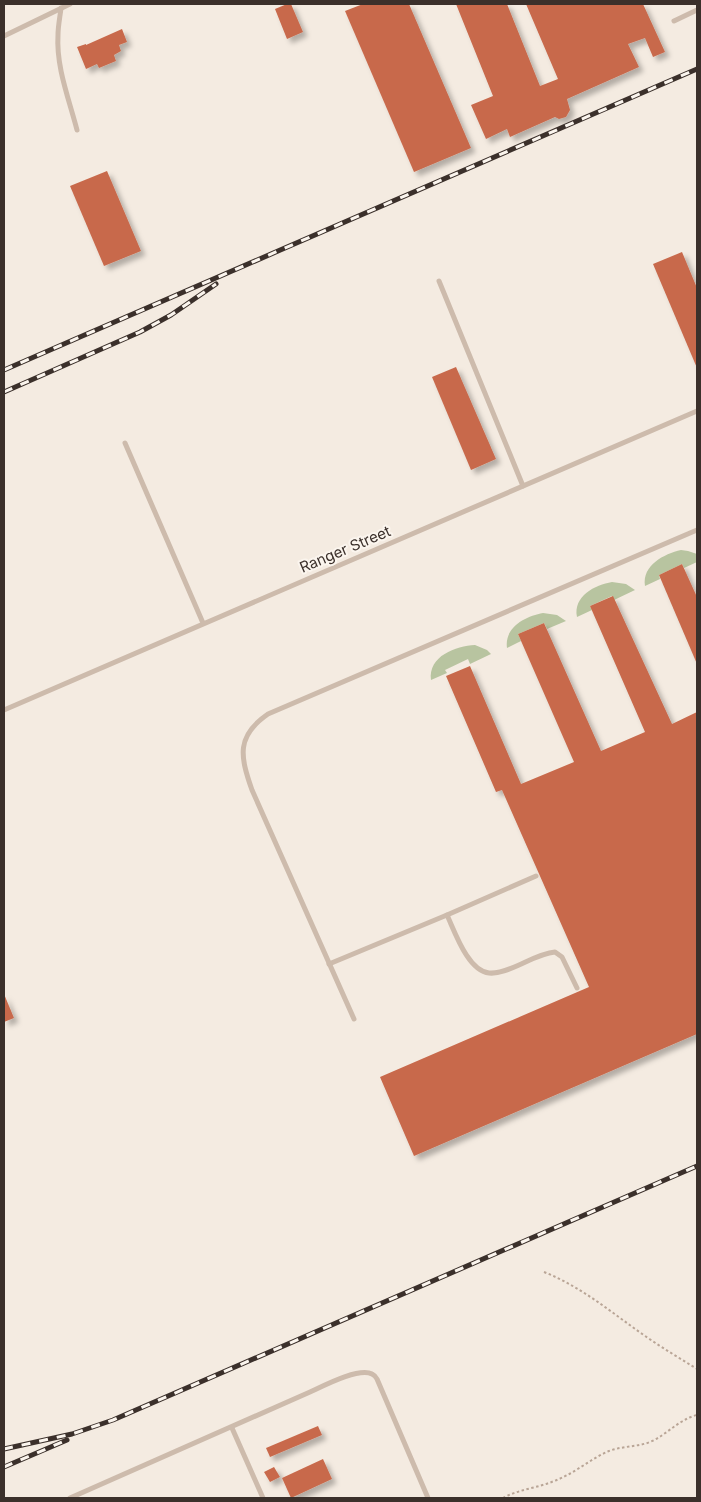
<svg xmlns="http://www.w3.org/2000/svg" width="701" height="1502" font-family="Inter,sans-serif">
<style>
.green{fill:#b8c4a0}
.building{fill:#c8694b;filter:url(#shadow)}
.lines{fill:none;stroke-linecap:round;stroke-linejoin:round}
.path{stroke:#b9a596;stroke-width:2;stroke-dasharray:2.5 2.5;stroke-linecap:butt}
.service{stroke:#cdbbac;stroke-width:5}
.rail-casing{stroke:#3b302b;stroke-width:5}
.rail{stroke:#fbf5ee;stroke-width:3;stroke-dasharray:9;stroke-linecap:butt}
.labels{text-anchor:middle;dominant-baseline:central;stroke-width:4;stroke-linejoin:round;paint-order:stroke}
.street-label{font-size:15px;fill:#3b302b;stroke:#fbf5ee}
</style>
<defs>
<filter id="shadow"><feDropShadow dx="4.5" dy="4.5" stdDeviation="2.5" flood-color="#0004"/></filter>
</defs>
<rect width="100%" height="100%" fill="#f4ebe1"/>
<g class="green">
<path d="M681,550L688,551L697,554V562L684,568L682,564L659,575L660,579L645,586C642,565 664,554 681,550Z"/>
<path d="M612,582L626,584L635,590L614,600L612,596L590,606L592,610L577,617C573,596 595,585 612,582Z"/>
<path d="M543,613L557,615L566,621L547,629L544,623L518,634L521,641L507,648C504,627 526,616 543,613Z"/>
<path d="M475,645L487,650L491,654L470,664L468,659L445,670L447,673L431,680C428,656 456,646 475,645Z"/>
</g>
<g class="building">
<path d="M287,4H291L303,32L287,39L275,9Z"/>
<path d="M363,4H409L471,148L414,172L345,11Z"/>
<path d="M456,4H507L540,86L558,79L526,4H643L665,52L653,57L645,38L628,44L639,67L567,99L570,110L566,117L559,119L555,117L510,137L507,129L486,139L471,105L493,96Z"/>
<path d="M122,29L127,42L119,45L121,51L114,55L116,61L99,68L97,64L86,69L77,47L86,44V45Z"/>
<path d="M107,171L141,251L104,266L70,186Z"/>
<path d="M682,252L697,288V368L653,264Z"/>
<path d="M456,367L496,459L471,470L432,377Z"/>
<path d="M682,564L697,597V664L659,575Z"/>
<path d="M613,596L672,724L697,712V1034L414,1156L380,1077L589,987L502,790L496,792L446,676L470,666L521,784L574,762L518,634L544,623L601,751L645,732L590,606Z"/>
<path d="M4,994L14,1018L4,1022Z"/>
<path d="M318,1426L322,1435L270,1457L266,1448Z"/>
<path d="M323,1459L332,1479L291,1498L282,1478Z"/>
<path d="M274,1467L280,1477L270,1482L264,1472Z"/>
</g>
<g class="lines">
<g class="path">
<path d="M544,1272C584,1288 613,1314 648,1338C664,1349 681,1359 697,1369"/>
<path d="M503,1498C519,1489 538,1488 554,1481C574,1474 590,1459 609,1451C622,1446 637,1447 650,1442C668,1434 678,1420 697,1415"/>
</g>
<g class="service">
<path d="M61,8C60,17 58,26 58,35C56,67 69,99 77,130"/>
<path d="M674,21L697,10"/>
<path d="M4,36L70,4"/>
<path d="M439,281L523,486"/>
<path d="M125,443L203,623"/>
<path d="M4,710L697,411"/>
<path d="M447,915C455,932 468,971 489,973C499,974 510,969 519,965C530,960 543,953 555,952L562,957L577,988"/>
<path d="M329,964L447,915L536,876"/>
<path d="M354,1019L252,790C240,756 236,736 268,714L697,530"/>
<path d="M232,1428L263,1498"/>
<path d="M70,1498L310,1392C323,1386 359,1367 372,1374C374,1375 376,1377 377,1379L428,1498"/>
</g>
<defs>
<g id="rail">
<path d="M4,370L697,69"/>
<path d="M4,392L140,332L171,315L216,284"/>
<path d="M4,1449L72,1434L113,1420L697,1166"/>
<path d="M4,1467L67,1440"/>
</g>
</defs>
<use href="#rail" class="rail-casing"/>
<use href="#rail" class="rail"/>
</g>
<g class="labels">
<g class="street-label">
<text transform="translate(345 549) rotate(-23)">Ranger Street</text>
</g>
</g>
<rect width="701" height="1502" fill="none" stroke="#3b302b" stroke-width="10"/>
</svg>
